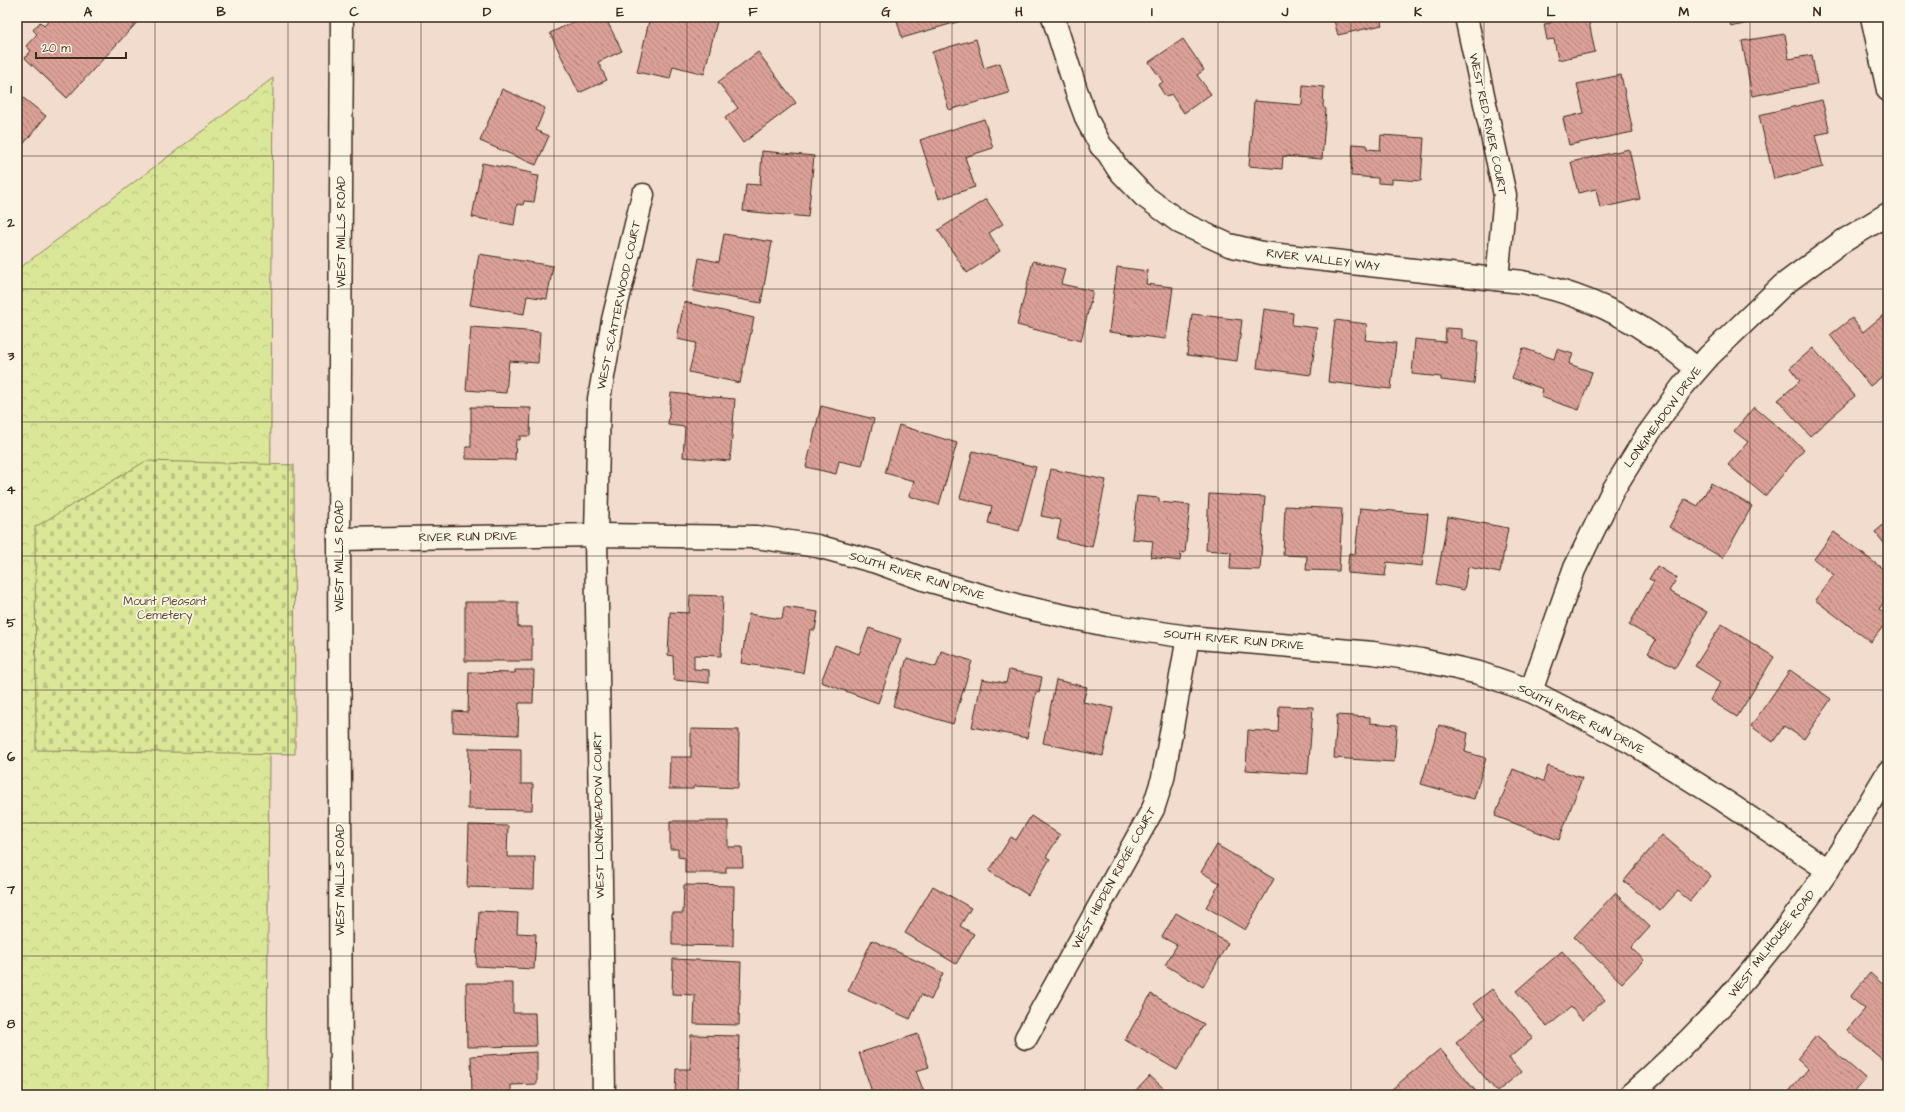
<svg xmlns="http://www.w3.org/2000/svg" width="1905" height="1112" font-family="'Architects Daughter',sans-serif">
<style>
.forest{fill:url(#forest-crowns);stroke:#8a885b}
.cemetery{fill:url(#cemetery-stones);stroke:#8a885b}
.building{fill:url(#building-back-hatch);stroke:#3b2a1e}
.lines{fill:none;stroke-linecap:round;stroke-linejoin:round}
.street-casing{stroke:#3b2a1e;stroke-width:25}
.secondary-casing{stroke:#3b2a1e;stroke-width:25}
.street{stroke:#fcf5e5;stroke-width:22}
.secondary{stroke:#fcf5e5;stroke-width:22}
.grid{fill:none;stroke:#3b2a1e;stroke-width:1;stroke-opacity:0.55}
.labels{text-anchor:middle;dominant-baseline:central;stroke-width:3.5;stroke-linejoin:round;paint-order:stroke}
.street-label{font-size:12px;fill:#3b2a1e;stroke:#fcf5e5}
.park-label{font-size:12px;fill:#5b5036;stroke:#fcf5e5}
.neatline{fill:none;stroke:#3b2a1e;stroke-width:1.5}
.grid-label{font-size:13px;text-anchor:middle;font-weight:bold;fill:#3b2a1e}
</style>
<defs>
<pattern id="forest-crowns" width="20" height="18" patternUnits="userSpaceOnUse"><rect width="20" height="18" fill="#dae698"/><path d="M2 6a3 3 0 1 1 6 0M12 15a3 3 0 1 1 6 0" fill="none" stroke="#bcc583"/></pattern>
<pattern id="cemetery-stones" width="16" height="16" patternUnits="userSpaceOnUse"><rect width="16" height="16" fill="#dae698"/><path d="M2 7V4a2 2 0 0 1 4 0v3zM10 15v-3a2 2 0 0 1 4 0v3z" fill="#bcc583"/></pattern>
<pattern id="building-back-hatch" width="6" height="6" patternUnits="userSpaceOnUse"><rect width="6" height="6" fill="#dba198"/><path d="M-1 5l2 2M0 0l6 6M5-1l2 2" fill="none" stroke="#b3837b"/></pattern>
</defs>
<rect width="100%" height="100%" fill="#f2dcce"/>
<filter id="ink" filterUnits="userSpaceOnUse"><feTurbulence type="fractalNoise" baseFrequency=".025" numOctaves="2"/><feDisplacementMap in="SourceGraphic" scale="8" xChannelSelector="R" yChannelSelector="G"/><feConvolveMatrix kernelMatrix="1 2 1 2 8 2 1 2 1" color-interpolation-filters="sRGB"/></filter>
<g filter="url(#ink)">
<path class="forest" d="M273,78L267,1095H17V270Z"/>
<path class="cemetery" d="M146,461L294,465L295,754L36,750L35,527Z"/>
<g class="building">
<path d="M52,17H142L67,98L25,58L31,51L26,46L37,34L33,30L40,22L44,26Z"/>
<path d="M584,17H605L622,51L598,62L607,80L579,93L550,33Z"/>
<path d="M650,17H702L717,21L704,74L673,66L670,79L637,72Z"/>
<path d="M896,17H963L964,20L902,38Z"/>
<path d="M1333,17H1380L1382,25L1338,35Z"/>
<path d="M1550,17H1588L1595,52L1558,60L1554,39L1547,40L1544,24L1551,23Z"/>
<path d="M1729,17H1772L1731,27Z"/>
<path d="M1785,34L1789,59L1812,55L1817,84L1752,96L1742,41Z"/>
<path d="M976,39L984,68L1000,63L1009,93L949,110L932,52Z"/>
<path d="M1183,39L1204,70L1197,75L1211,94L1184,113L1171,94L1166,97L1158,85L1163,82L1149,62Z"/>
<path d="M758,52L796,103L743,143L725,118L738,108L718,82Z"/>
<path d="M1621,75L1633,132L1569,145L1563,118L1584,113L1577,84Z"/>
<path d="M1303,85L1324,87L1323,107L1326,109L1322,159L1283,156L1282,169L1249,166L1254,101L1302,105Z"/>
<path d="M502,89L545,108L536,130L549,136L536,165L480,141Z"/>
<path d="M17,93L46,116L17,152Z"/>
<path d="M1822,100L1830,132L1815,135L1823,167L1774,179L1759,115Z"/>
<path d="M984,119L993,148L965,157L975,187L939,199L920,140Z"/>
<path d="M1381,135L1424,138L1421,181L1392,179V184L1378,183V178L1351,176L1353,144L1367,145V149L1380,150Z"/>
<path d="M1629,149L1640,199L1600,208L1596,189L1578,193L1571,162Z"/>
<path d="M762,151L814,156L808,217L743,211L746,184L760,185Z"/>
<path d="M482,163L532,173L531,175L539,176L534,202L524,201L523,205L517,204L514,225L472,217Z"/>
<path d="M986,199L1003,224L989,233L1000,251L967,273L938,230Z"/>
<path d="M724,234L772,242L761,303L693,291L699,258L719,262Z"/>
<path d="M479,254L553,266L547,299L527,296L524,314L470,305Z"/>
<path d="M1033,261L1065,269L1061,284L1093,291L1081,341L1017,325Z"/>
<path d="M1117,267L1148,271L1146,284L1173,287L1166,339L1109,332Z"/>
<path d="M684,302L754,318L740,383L689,372L696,343L677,339Z"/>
<path d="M1264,309L1293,313L1292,325L1317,328L1311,375L1257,368Z"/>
<path d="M1887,312L1888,314V372L1870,386L1830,335L1852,318L1863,332Z"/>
<path d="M1192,314L1242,320L1237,361L1187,355Z"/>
<path d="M1335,320L1367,324L1365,340L1396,343L1391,389L1328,382Z"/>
<path d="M471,327L540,332L538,363L509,361L506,393L466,390Z"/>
<path d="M1446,328L1462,329V339L1478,341L1474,384L1441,380V377L1412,374L1415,339L1445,342Z"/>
<path d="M1523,348L1554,359L1557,349L1573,354L1569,364L1592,372L1579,410L1541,397L1543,389L1512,378Z"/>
<path d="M1813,348L1855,396L1810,436L1778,400L1800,381L1790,368Z"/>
<path d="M671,393L735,399L730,461L683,457L685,427L668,425Z"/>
<path d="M821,406L874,419L862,466L839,461L836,474L806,467Z"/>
<path d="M471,407L531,408L530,436H520V440H516L515,460L466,459V447H471Z"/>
<path d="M1754,407L1804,449L1765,496L1728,465L1748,442L1734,431Z"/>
<path d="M899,425L957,443L939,505L909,496L914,481L885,473Z"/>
<path d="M973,451L1036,467L1019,531L988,523L992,506L960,498Z"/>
<path d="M1051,469L1106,480L1092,547L1057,539L1061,520L1041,516Z"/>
<path d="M1711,483L1752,506L1723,558L1669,527L1685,499L1698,506Z"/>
<path d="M1209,494L1265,497L1260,570L1230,569L1231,552L1206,550Z"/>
<path d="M1137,496L1159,498V502L1190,505L1185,553L1181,552L1180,561L1151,557L1153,541L1132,539Z"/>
<path d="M1285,506L1342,509L1339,571L1306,570L1307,556L1283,555Z"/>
<path d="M1360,508L1428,514L1422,566L1387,562L1385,576L1347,573L1349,553L1355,554Z"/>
<path d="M1448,517L1508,528L1500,573L1468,567L1464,590L1436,584Z"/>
<path d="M1888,521V548L1875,532Z"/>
<path d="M1834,532L1888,573V596L1879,609L1888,616V620L1871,642L1815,600L1834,575L1814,559Z"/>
<path d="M1657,566L1677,578L1669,591L1707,612L1675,668L1648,653L1656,640L1629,625L1654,581L1649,579Z"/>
<path d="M690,595L723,596L721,656L694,655V669L709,670V683L674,680L673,656L668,655L670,612L689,613Z"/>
<path d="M465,602H518V627H532V661H465Z"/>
<path d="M784,607L818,612L815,630H810L803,673L741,663L749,614L782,619Z"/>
<path d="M1722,624L1774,657L1737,717L1710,700L1721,682L1695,666Z"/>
<path d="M869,628L901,639L878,703L821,682L835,645L859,654Z"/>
<path d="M941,651L972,661L953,724L893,706L907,658L936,667Z"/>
<path d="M515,670H534L533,703H519L518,735L453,732V711L468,712L469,672L515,673Z"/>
<path d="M1009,670L1042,677L1039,693L1036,692L1027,738L972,727L982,679L1006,683Z"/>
<path d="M1790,670L1831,699L1804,739L1784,726L1773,742L1751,726Z"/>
<path d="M1056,680L1087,687L1083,702L1113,708L1103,756L1043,743Z"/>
<path d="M1279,706L1313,707L1308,774L1246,770L1248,730L1278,732Z"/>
<path d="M1337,715L1370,717V723L1397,725L1394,762L1334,758Z"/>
<path d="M1439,725L1468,733L1465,752L1486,758L1474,799L1421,784Z"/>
<path d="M691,729L739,730L738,788L694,786L693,789H669L670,757H691Z"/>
<path d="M469,748L521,749V784H533L532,810L468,809Z"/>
<path d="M1548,766L1582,778L1559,840L1495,816L1513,769L1543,781Z"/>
<path d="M1031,816L1060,835L1046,857L1050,859L1028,895L989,871L1011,837L1016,840Z"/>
<path d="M670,821H728V847H742L743,867H726V873H685V858L678,857V849H670Z"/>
<path d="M469,825L508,826L507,857H535L534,889L467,887Z"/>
<path d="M1662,835L1711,876L1690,901L1678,891L1660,911L1624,881Z"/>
<path d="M1217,845L1274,879L1245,930L1206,907L1220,883L1201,872Z"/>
<path d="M684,885L734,886L733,946L672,945V913H683Z"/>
<path d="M933,886L971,908L960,926L974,934L956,964L905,933Z"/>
<path d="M1615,893L1650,927L1631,948L1644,960L1622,983L1574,937Z"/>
<path d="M479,911L518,913L517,933L536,934L534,969L476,966Z"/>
<path d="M1176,913L1228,943L1203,987L1165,965L1177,945L1162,937Z"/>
<path d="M872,940L943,973L931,1000L921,995L910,1019L848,991Z"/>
<path d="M1562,951L1605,1000L1582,1020L1571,1007L1547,1027L1516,991Z"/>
<path d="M673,959L741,962L739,1025L694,1024L695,995L672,994Z"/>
<path d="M1870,973L1888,989V1054L1883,1060L1847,1030L1865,1009L1850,997Z"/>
<path d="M466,983H513V1013H535L536,1046L467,1047Z"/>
<path d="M1492,989L1533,1038L1509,1058L1521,1072L1497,1092L1456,1043L1485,1018L1473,1004Z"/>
<path d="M1151,994L1204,1024L1177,1070L1125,1040Z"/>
<path d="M918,1034L929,1067L916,1071L925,1095H873L859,1053Z"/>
<path d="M691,1035L739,1036L737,1095H675L676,1069H690Z"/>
<path d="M1816,1036L1866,1079L1852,1095H1786L1808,1069L1797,1059Z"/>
<path d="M1440,1049L1479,1095H1397L1392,1089Z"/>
<path d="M537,1052V1084L511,1085V1095H472L471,1056Z"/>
<path d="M1150,1076L1171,1095H1132Z"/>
<path d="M1118,1089L1124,1095H1112Z"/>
</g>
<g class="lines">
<defs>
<g id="street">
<path d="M1053,17L1076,90L1087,120L1101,146L1108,153L1118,169L1144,196L1181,223L1229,245L1262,253L1522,282C1568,290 1612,308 1651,334C1667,344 1682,357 1697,369"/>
<path d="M1466,17L1505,195L1497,279"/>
<path d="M1872,17L1888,90"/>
<path d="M339,539L596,535L756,537L817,546L876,562L923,579L1023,607L1107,625L1188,637L1373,653L1421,660L1479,673L1531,691L1632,743L1723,800L1828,870"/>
<path d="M1531,691L1574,570L1613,490L1646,437L1682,387L1709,356L1783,285L1840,243L1888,214"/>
<path d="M1026,1038L1153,809L1163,778L1188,637"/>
<path d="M604,1095L596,535L599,399L613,320L643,195"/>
<path d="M1630,1095C1706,1029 1771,954 1828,870C1850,839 1868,804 1888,772"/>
</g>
<path id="secondary" d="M341,1095L339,539L342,17"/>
</defs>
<use href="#street" class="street-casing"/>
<use href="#secondary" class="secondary-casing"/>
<use href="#street" class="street"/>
<use href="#secondary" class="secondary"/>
</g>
</g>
<path class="grid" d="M155,17V1095M288,17V1095M421,17V1095M554,17V1095M687,17V1095M820,17V1095M952,17V1095M1085,17V1095M1218,17V1095M1351,17V1095M1484,17V1095M1617,17V1095M1750,17V1095M17,156H1888M17,289H1888M17,422H1888M17,556H1888M17,690H1888M17,823H1888M17,956H1888"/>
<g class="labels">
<g class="street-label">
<text transform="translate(1488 124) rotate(78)">WEST RED RIVER COURT</text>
<text transform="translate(341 232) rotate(-90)">WEST MILLS ROAD</text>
<text transform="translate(1323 260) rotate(7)">RIVER VALLEY WAY</text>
<text transform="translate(619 305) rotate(-78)">WEST SCATTERWOOD COURT</text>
<text transform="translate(1663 417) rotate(-54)">LONGMEADOW DRIVE</text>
<text transform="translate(468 537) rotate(-1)">RIVER RUN DRIVE</text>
<text transform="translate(339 556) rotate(-90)">WEST MILLS ROAD</text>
<text transform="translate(917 576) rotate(17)">SOUTH RIVER RUN DRIVE</text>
<text transform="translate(1234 640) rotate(5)">SOUTH RIVER RUN DRIVE</text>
<text transform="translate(1581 719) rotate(27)">SOUTH RIVER RUN DRIVE</text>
<text transform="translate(599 815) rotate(-91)">WEST LONGMEADOW COURT</text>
<text transform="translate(1114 878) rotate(-61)">WEST HIDDEN RIDGE COURT</text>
<text transform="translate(340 880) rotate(-90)">WEST MILLS ROAD</text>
<text transform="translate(1772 944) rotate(-52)">WEST MILHOUSE ROAD</text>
</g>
<g class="park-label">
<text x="165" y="601">Mount Pleasant<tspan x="165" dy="14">Cemetery</tspan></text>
</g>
</g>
<rect width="1905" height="1112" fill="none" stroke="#fcf5e5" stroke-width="44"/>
<path d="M36 52v6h90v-6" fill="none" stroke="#3b2a1e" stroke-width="2"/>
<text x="42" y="52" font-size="12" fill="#3b2a1e" stroke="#fcf5e5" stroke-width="3" paint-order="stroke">20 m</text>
<rect x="22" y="22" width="1861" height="1068" class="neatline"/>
<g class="grid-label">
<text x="88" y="16">A</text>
<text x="221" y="16">B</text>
<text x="354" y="16">C</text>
<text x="487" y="16">D</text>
<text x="620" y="16">E</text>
<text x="753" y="16">F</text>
<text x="886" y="16">G</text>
<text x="1019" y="16">H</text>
<text x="1152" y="16">I</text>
<text x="1285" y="16">J</text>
<text x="1418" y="16">K</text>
<text x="1551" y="16">L</text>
<text x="1684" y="16">M</text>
<text x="1817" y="16">N</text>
<text x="11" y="93">1</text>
<text x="11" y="227">2</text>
<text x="11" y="360">3</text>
<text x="11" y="494">4</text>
<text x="11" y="627">5</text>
<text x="11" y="761">6</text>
<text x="11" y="894">7</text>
<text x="11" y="1028">8</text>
</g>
</svg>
